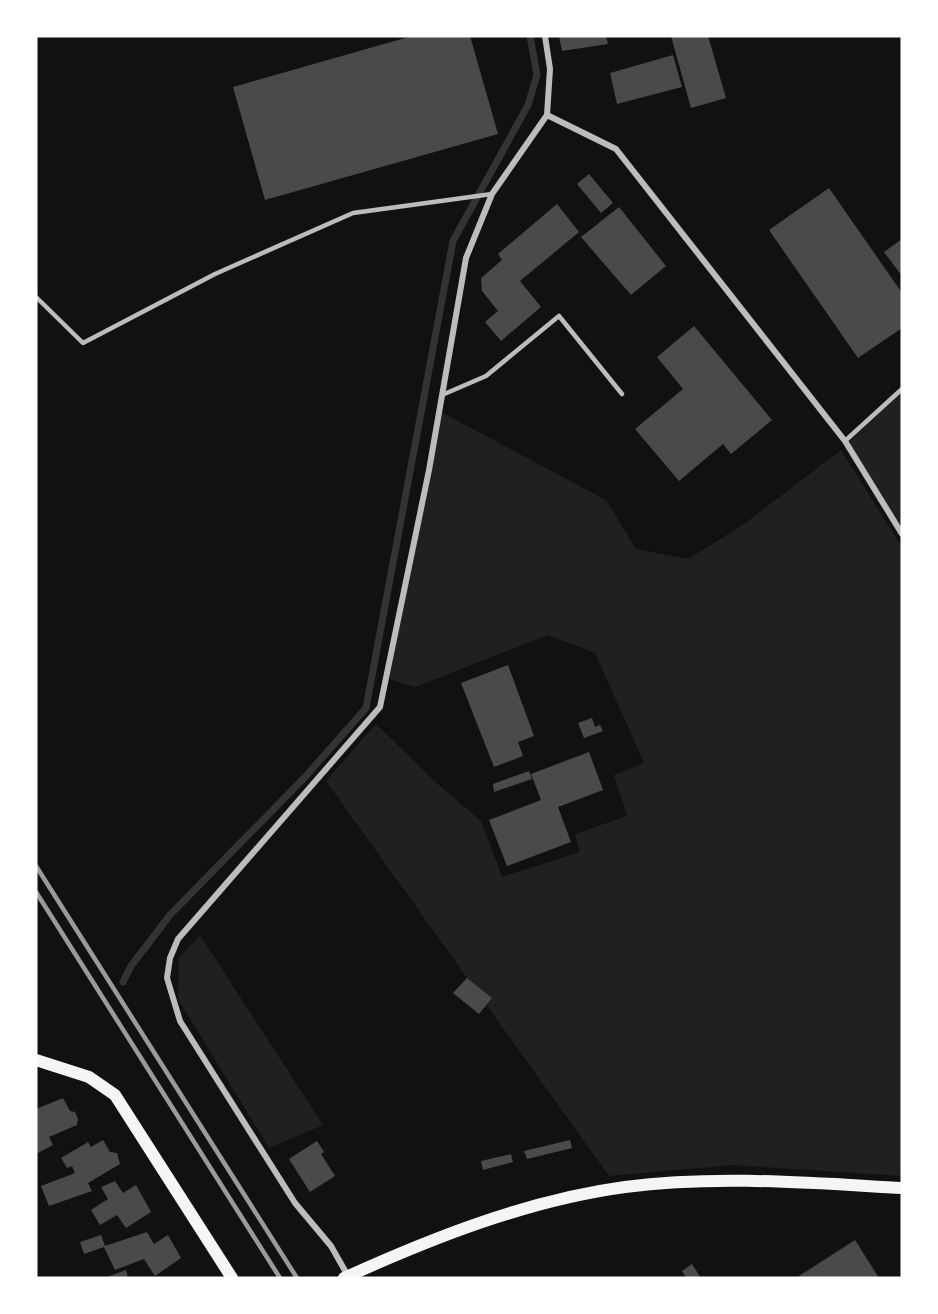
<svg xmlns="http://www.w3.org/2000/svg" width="938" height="1314" font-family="'Space Grotesk',sans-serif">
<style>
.green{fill:#202020}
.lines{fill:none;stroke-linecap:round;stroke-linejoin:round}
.stream{stroke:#333;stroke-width:7}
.building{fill:#4a4a4a}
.service{stroke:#bcbcbc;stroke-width:4.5}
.minor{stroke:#bcbcbc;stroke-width:6}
.secondary{stroke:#f5f5f5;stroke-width:12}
.rail{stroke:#9a9a9a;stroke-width:4.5}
</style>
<rect width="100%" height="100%" fill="#111"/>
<g class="green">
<path d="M902,392V529L849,442Z"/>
<path d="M441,412L606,500L636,549L688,559L744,524L841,450L902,547V1176L733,1165L609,1176L326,781L376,724L434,781L481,821L502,877L580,852L575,834L627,816L614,775L644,763L595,653L548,635L415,687L389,679Z"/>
<path d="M200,935L323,1125L269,1148L178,999L179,958Z"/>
</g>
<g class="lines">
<path class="stream" d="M123,982L131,966L170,915L306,776L366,708L453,241L528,105L537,75L530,36"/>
</g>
<g class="building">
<path d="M412,36H470L498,134L265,200L233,87Z"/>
<path d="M559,36H606L608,44L562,51Z"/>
<path d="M671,36H708L726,98L691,108Z"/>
<path d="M673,55L682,87L617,104L610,73Z"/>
<path d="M589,174L613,203L601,213L577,184Z"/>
<path d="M829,188L902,293V328L858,358L769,230Z"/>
<path d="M557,204L579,232L520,281L541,307L501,341L485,322L498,311L482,291L481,278L502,260L498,254Z"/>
<path d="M619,207L666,266L631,295L581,237Z"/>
<path d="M902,239V276L884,252Z"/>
<path d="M694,326L772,420L731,454L723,444L679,481L635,429L683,389L657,357Z"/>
<path d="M508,665L534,736L518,742L523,756L494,767L461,683Z"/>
<path d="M592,718L595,727L600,725L603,731L584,738L578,723Z"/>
<path d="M589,752L603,790L558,807L571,842L507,866L489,820L541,800L531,774Z"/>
<path d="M529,771L532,779L494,792L493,784Z"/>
<path d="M467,978L492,998L479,1014L453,993Z"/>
<path d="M63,1098L70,1111L75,1112L78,1119L77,1125L49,1137L53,1145L36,1154V1109Z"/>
<path d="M103,1140L110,1152L117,1153L120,1164L88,1183L92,1191L49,1206L41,1186L75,1173L72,1166L67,1168L61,1158L88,1142L91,1147Z"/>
<path d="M570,1140L572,1148L527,1159L524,1151Z"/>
<path d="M317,1141L324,1152L321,1154L335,1176L310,1192L289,1159Z"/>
<path d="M511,1154L513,1162L483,1170L481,1161Z"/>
<path d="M115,1181L123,1193L136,1185L151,1212L126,1228L117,1215L100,1225L91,1210L108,1199L101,1187Z"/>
<path d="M147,1232L154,1244L168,1235L181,1258L155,1276L144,1259L115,1270L104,1247L84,1254L80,1242L101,1235L105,1246Z"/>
<path d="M855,1240L879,1278H796Z"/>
<path d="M692,1264L701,1278H686L682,1271Z"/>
<path d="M126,1270L128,1278H104Z"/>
</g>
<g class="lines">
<g class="service">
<path d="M36,297L83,343L215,274L353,213L492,194"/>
<path d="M442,395L486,376L559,316L622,394"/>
<path d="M845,441L902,389"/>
</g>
<g class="minor">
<path d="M547,115L616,149L845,441L902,534"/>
<path d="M348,1276L331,1246L295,1203L180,1021L167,978L170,958L178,939L380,707L429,470L466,258L492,194L547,115L550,69L545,36"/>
</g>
<g class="secondary">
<path d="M36,1060L89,1077L115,1095L232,1278"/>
<path d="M344,1278C432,1238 528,1200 625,1187C717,1175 810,1183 902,1188"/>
</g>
<g class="rail">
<path d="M36,866L297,1278"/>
<path d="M36,892L280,1278"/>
</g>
</g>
<rect width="938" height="1314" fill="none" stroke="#ffffff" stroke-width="75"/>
</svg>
